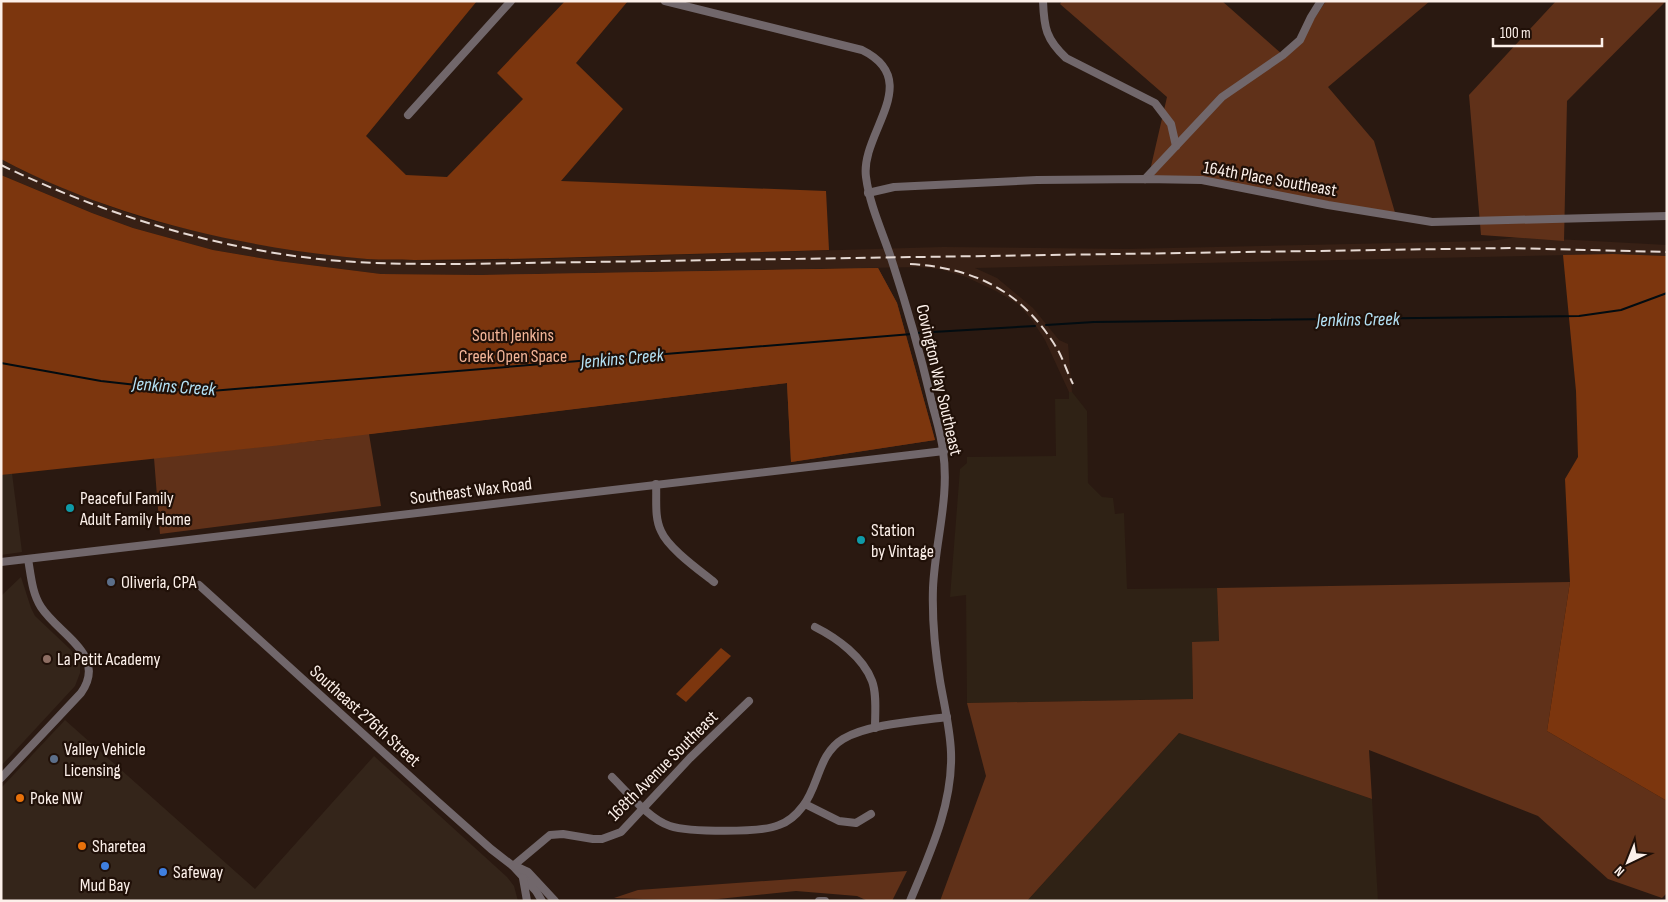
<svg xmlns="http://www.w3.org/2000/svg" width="1668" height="902" font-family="'Sofia Sans Condensed',sans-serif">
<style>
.commercial{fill:#34251a}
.industrial{fill:#2f2215}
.built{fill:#372015}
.green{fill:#603119}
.forest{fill:#7c360e}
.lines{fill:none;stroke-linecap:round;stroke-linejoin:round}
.stream{stroke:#020c11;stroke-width:2}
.minor{stroke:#71676b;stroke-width:8}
.rail{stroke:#e6d9d3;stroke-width:2;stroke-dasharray:10 5;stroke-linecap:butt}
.culture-dot{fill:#0f9aa8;stroke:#201008;stroke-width:2}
.service-dot{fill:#5c6f8a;stroke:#201008;stroke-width:2}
.education-dot{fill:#8d6e63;stroke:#201008;stroke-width:2}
.food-dot{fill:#e8710a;stroke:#201008;stroke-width:2}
.shop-dot{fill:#3f7fe0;stroke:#201008;stroke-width:2}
.labels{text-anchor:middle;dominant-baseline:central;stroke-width:4.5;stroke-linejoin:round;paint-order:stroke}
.street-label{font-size:18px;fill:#fcf0ea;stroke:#201008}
.park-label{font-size:18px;fill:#f4b699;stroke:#201008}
.poi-label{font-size:18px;fill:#fcf0ea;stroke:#201008;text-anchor:start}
.water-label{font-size:19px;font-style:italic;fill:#b4e2f6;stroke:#201008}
</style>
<rect width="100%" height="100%" fill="#2a1911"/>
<g class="commercial">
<path d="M12,473L22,552L1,555V475Z"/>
<path d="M21,577L31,608L35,616L71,650L80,662V673L75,686L1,766V596Z"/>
<path d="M65,720L255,889L374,756L507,877L514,886L518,901H1V788Z"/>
</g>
<g class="industrial">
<path d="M1069,392H1072L1087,411L1088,483L1102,497L1113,498L1115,514L1124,513L1127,589L1217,588L1219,642H1192L1193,699L967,703L966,595L950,597L960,469L967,463V457L1056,456L1055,399H1069Z"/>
<path d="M1179,733L1372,799L1378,901H1027Z"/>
</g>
<path class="built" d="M1,159L22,170L60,186L103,204L149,220L237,240L301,251L369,259L471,261L943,247L1127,249L1489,241L1519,237L1667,245V256L1613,254L975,268L997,278L1033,308L1059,340L1068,344L1072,392H1069L1045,340L1032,320L1018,304L996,291L966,277L940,269L918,267L481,275L381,274L278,261L213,250L133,228L92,213L1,175Z"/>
<g class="green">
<path d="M1062,1H1222L1283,55L1300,40L1326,1H1430L1328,87L1374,141L1396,216L1149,175L1167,97L1060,4Z"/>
<path d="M1556,1H1666L1567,101L1564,241L1481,235L1469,95Z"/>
<path d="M878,268L897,303L935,440L791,462L787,383L369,434L381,506L160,534L154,458L331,439L481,275Z"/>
<path d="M1570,582L1547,731L1667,801V893L1662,898L1608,879L1538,816L1369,750L1372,799L1179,733L1027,901H940L986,776L967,703L1193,699L1192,642L1219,641L1217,588Z"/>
<path d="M907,871L892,901H868L857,896L796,891L699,901L614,898L638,890Z"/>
</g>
<g class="forest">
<path d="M1,1H477L366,136L406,175L447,177L523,99L497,73L565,1H628L576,63L623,109L561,181L826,191L829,250C736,253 643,255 549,258C504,259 459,260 414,260C398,259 382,260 367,259C243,248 112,218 1,159Z"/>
<path d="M1,175L92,213L133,228L213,250L278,261L381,274L481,275L878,268L897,303L935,440L791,462L787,383L273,446L1,475Z"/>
<path d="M1613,254L1667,256V801L1547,731L1570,582L1565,479L1578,457L1576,391L1563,255Z"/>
<path d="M721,648L731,656L686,702L676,694Z"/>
</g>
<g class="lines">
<g class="stream">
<path d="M1046,325L1094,322L1579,316L1621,310L1667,293"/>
<path d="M916,333L1035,326"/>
<path d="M1,363L101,381L199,392L912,334"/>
</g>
<g class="minor">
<path d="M665,1L862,50C925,81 860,133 866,177C870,207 883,233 892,261C907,307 920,352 931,399C935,416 941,433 943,451C950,497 935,542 933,588C932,619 935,651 940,681C944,704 950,728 951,752C953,804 930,853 910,901"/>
<path d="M1043,1C1044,28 1046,39 1066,58L1155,103L1171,124L1176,146"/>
<path d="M408,115L511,1"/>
<path d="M1145,179L1222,97L1283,55L1300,40L1311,17L1321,1"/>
<path d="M868,193L894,187L1037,180L1145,179L1202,180L1328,205L1432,222L1667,216"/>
<path d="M656,484C657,498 654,517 661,531C668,548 699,570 714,582"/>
<path d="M1,562L944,451"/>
<path d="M199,585L437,801L491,849L513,866L536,891L542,901"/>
<path d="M815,627C837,638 863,657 872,681C877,694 875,713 875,728"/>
<path d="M612,777C627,792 650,820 670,826C688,832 762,833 779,825C788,822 797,814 803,806C819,786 818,754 843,739C868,724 918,721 947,717"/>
<path d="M1,778L81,693C108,655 59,635 41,607C32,593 31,576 28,559"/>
<path d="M805,804L839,821L856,823L871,814"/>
<path d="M513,866L550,835L563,834L593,839H602L621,832L690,758L749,701"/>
<path d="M515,866L528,872L555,901"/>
<path d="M523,878L527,901"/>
<path d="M819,901H825"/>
</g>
<g class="rail">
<path d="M1,165C101,213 209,247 319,259C365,264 412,264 459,264L1510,248L1667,252"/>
<path d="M910,264C977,268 1025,293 1059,352C1064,362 1068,374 1073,384"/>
</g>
</g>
<g class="culture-dot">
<circle cx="70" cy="508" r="5"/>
<circle cx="861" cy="540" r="5"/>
</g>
<g class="service-dot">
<circle cx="111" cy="582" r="5"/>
<circle cx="54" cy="759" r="5"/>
</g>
<circle class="education-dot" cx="47" cy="659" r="5"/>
<g class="food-dot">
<circle cx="20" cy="798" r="5"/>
<circle cx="82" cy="846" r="5"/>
</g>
<g class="shop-dot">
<circle cx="105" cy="866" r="5"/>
<circle cx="163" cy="872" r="5"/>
</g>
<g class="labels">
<g class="street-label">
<text transform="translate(1270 179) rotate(10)">164th Place Southeast</text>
<text transform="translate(939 380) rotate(77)">Covington Way Southeast</text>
<text transform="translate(471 491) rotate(-7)">Southeast Wax Road</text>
<text transform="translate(365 716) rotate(42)">Southeast 276th Street</text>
<text transform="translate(663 766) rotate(-45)">168th Avenue Southeast</text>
</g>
<g class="park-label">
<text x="513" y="335">South Jenkins<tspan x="513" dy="21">Creek Open Space</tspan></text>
</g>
<g class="poi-label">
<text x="80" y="498">Peaceful Family<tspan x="80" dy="21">Adult Family Home</tspan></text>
<text x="871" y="530">Station<tspan x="871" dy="21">by Vintage</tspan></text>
<text x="121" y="582">Oliveria, CPA</text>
<text x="57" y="659">La Petit Academy</text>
<text x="64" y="749">Valley Vehicle<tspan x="64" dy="21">Licensing</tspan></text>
<text x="30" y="798">Poke NW</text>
<text x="92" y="846">Sharetea</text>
<text x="173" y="872">Safeway</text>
<text x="105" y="885" text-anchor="middle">Mud Bay</text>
</g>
<g class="water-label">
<text transform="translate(1358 320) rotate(-1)">Jenkins Creek</text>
<text transform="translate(622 359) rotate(-5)">Jenkins Creek</text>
<text transform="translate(174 387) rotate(4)">Jenkins Creek</text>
</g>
</g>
<rect width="1668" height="902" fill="none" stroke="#fcf0ea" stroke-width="5"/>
<g transform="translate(1628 862) rotate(223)" stroke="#201008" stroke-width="4" paint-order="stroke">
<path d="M0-4L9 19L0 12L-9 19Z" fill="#fcf0ea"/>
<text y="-8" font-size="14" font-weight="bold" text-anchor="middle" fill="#fcf0ea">N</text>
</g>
<path d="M1493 38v8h109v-8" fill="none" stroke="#fcf0ea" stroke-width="2.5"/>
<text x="1500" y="38" font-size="15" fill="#fcf0ea" stroke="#201008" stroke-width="4" paint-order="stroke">100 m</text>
</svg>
